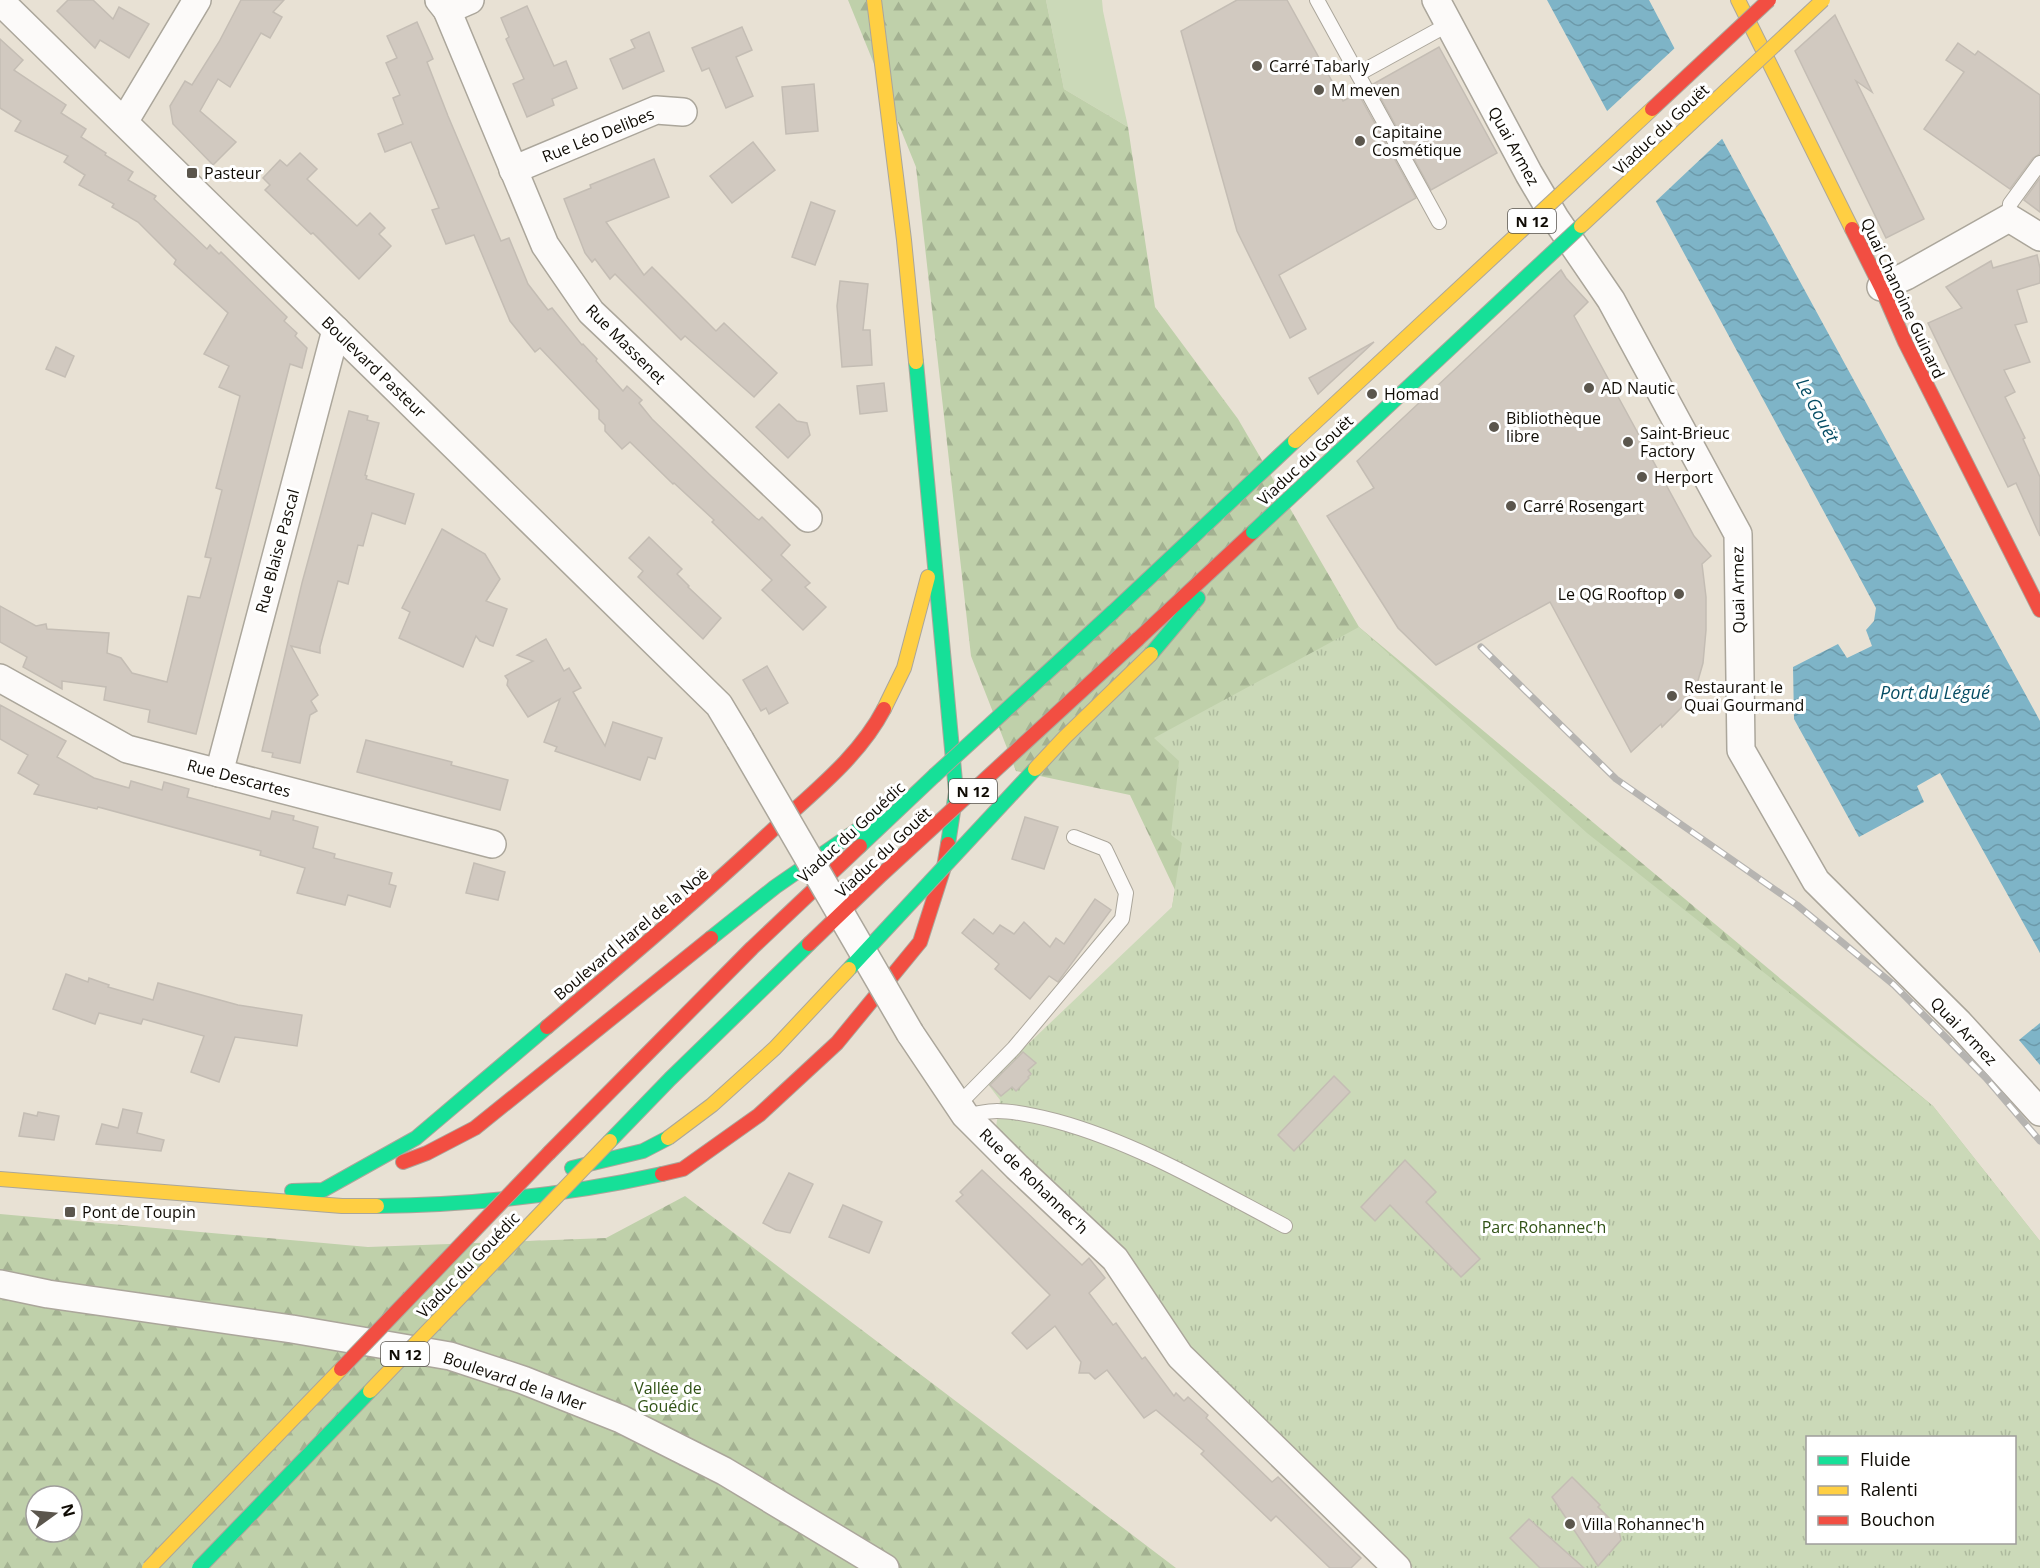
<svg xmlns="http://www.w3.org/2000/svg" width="2040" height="1568" font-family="'Open Sans',sans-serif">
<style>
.grass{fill:#cbd9b8}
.forest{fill:url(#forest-firs);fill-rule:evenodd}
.park{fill:url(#park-tufts);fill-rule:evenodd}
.water{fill:url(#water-waves)}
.pier{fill:#e8e1d4}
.building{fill:#d1c9c0;stroke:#c4bdb4;stroke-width:1.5}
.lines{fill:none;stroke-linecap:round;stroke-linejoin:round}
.lane-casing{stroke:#aba69b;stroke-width:16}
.street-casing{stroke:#aba69b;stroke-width:30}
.fast-casing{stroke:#aba69b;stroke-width:16}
.slow-casing{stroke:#aba69b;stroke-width:16}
.jam-casing{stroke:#aba69b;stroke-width:16}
.lane{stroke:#fcfaf9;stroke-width:14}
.street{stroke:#fcfaf9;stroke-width:27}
.fast{stroke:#16e098;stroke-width:14}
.slow{stroke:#ffcf43;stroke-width:14}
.jam{stroke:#f24e42;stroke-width:14}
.rail-casing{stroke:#b6b4b1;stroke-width:7}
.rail{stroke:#fff;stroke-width:4.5;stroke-dasharray:14;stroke-linecap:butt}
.street-bridge-casing{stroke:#aba69b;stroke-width:30;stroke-linecap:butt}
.fast-bridge-casing{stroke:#aba69b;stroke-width:16;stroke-linecap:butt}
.slow-bridge-casing{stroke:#aba69b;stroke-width:16;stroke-linecap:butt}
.jam-bridge-casing{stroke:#aba69b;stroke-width:16;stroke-linecap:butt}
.street-bridge{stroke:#fcfaf9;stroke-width:27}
.fast-bridge{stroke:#16e098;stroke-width:14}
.slow-bridge{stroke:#ffcf43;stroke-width:14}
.jam-bridge{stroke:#f24e42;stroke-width:14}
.poi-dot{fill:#5b564d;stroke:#fff;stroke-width:2}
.labels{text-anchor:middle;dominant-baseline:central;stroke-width:6;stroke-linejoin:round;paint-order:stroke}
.shield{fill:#fff;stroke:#57544f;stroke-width:1.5}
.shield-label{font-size:15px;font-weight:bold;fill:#0f0b04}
.poi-label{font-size:16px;fill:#0f0b04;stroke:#fff;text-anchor:start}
.street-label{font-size:16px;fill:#0f0b04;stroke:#fff}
.park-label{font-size:16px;fill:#2f5114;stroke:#fff}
.water-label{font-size:18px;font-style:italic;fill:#064d64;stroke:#fff}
</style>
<defs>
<pattern id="forest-firs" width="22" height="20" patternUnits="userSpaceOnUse" patternTransform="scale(1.5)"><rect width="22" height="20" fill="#bfd0aa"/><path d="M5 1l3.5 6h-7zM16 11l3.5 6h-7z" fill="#a3b191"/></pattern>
<pattern id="park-tufts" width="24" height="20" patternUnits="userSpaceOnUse" patternTransform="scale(1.5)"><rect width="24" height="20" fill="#cbd9b8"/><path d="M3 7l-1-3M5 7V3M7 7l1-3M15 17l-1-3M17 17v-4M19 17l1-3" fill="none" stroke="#adb99d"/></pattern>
<pattern id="water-waves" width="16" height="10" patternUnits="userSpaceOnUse" patternTransform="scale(1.5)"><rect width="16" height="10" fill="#7eb4c7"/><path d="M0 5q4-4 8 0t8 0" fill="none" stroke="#6c99a9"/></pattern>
</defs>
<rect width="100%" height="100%" fill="#e8e1d4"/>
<path class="grass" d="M1046,0H1102L1103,11L1128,127L1064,89Z"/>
<g class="forest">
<path d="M848,0H1046L1064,89L1128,127L1155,307L1238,419L1359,627L1933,1106L2040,1241V1568H1662L1172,907L1175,890L1130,795L1016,771L971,656L916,167ZM1808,1438H2014V1542H1808Z"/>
<path d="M685,1196L1176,1568H0V1214L368,1247L606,1238ZM36,1496H72V1532H36Z"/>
</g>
<path class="park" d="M1359,627L1587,833L1933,1106L2040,1241V1568H1413L1198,1359L1117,1242L996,1127L1000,1100L987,1083L1172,907L1182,843L1171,835L1179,761L1154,738ZM1808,1438H2014V1542H1808Z"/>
<g class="water">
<path d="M1547,0H1649L1727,148L2040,721V953L1940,773L1917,786L1924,802L1859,837L1794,719L1793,667L1838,644L1847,658L1872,646L1866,630L1874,621L1876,608Z"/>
<path d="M2040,1023V1065L2019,1040Z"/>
</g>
<path class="pier" d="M1677,46L1724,137L1654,203L1605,113Z"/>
<g class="building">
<path d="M68,0H93L113,19L119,7L149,24L129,58L100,40L95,48L57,11Z"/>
<path d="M241,0H284L273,12L282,17L270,38L261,33L230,87L218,79L200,111L236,142L213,165L173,124L170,106L185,81L192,85L219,42Z"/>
<path d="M1237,0H1287L1343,101L1358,93L1416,198L1279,275L1306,329L1290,338L1237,231L1181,31Z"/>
<path d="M527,6L554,66L566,61L577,88L552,99L554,105L527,117L513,84L524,79L506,39L509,37L501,18Z"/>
<path d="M1835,15L1872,92L1856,81L1924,219L1886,238L1795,51Z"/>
<path d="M417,22L433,59L427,62L448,116L501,241L509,238L528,284L548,310L552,308L582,345L583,344L597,359L596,361L623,391L627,386L642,400L639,403L652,419L711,476L756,518L759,520L762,517L790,545L781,555L810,583L805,587L826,607L803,630L762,590L772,580L712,522L714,520L674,483L673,484L630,442L622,449L605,431V425L599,419V410L540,348L535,352L510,321L474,235L446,244L432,210L439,208L411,142L385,152L378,134L403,124L393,98L400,95L386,63L397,58L387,36Z"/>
<path d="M742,27L752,50L736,57L753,96L726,108L709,68L702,71L692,48Z"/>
<path d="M649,32L664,71L623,89L610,59L635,48L631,40Z"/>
<path d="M0,39L23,60L14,70L66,105L61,113L86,129L81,137L106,153L105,155L133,172L128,180L156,196L154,199L207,249L210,245L219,254L221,252L287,317L284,321L297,333L295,336L307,348L302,368L290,364L196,734L148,722L150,710L104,700L106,687L62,681V689L23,667L27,657L0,642V606L36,626L46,624L47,629L109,633L107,653L121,658L132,673L167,682L188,596L200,598L211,558L205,557L222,490L216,488L240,396L219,387L229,366L204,354L228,313L174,264L176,260L138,222L112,207L114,204L79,185L85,175L64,162L68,156L15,131L21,121L0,108Z"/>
<path d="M1958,43L1975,55L1978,51L2040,95V154L2033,158L2010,189L1924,129L1964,72L1946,60Z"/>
<path d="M1439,47L1497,153L1431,190L1373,84Z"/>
<path d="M814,84L818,131L786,134L782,87Z"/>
<path d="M753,142L775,170L732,203L710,176Z"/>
<path d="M300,153L317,169L307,179L357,226L370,213L385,228L379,234L391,246L359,279L313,233L311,234L265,190L270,185L263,178L280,160L287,166Z"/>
<path d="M654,159L669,197L606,222L644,275L652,267L716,331L724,323L777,373L754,397L685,336L681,340L615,274L610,279L595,259L592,262L585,253L564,199L591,188L590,185Z"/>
<path d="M2040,178V212L2024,200Z"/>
<path d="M811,202L835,211L815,265L792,257Z"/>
<path d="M2037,255L2040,268V283L2017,290L2027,322L2015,325L2030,362L2004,370L2015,392L2005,397L2025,438L2023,439L2040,477V536L2016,483L2008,487L1928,323L1962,308L1946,287L1991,261L1993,268Z"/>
<path d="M1561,270L1566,278L1588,302L1574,316L1694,536L1711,556L1702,564L1706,597V630L1703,663L1697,684L1686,703L1662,727L1661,724L1631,752L1550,602L1436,665L1398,628L1327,516L1374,488L1357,461Z"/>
<path d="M840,281L868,284L863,330H870L872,365L842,367L837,306Z"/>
<path d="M1374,342L1318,394L1309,378Z"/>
<path d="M56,347L74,356L65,377L46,369Z"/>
<path d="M884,383L887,411L860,414L857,386Z"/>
<path d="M779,404L797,421L807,423L810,435L788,458L756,427Z"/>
<path d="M349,411L368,416L367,420L379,423L365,475L367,476L366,479L414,494L405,524L372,513L363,546L358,545L348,584L338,581L320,647V653L291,646L318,695L311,701L317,711L310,715L300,763L272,757L273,753L262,751L302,583Z"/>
<path d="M442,529L485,554L500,579L486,601L507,609L493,646L480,641L476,636L463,667L399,638L410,612L402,608Z"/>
<path d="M649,537L682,569L677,574L689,586L688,587L721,618L703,639L638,577L643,571L629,558Z"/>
<path d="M546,639L564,671L569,668L581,688L573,692L605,746L613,722L662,738L655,759L648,757L640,780L555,751L557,747L544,742L560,699L528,717L507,685L508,680L505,676L533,661L517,655Z"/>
<path d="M767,666L788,703L769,714L766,708L761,711L743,680Z"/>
<path d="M0,705L66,741L57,757L94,778L129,788L131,781L162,790L164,782L189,789L187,797L270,819L272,811L294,816L293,820L318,827L313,848L335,854L334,858L392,873L389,884L396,886L390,907L348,895L345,905L297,893L305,868L260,855L261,851L98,807L97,809L34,794L39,785L18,773L28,755L0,739Z"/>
<path d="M366,740L452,762L451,765L508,780L500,810L357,772Z"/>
<path d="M1025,817L1058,827L1044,869L1012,859Z"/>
<path d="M474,863L505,872L498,900L466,893Z"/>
<path d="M1095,899L1111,910L1058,982L1049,976L1030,999L995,969L999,964L962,933L974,919L993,934L1000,925L1014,934L1024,922L1050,947L1056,938L1064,944Z"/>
<path d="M66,974L88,982L89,978L109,985L108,987L153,1000L158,983L238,1005L302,1015L297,1046L235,1037L219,1082L191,1072L204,1036L143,1019L141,1024L99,1013L95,1024L53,1009Z"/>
<path d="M1023,1052L1036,1063L1028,1070L1031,1074L1028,1077L1029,1078L1016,1091L1012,1087L1001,1096L990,1085Z"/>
<path d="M1334,1076L1350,1092L1294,1151L1278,1135Z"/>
<path d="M123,1109L142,1113L137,1133L164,1140L161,1151L96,1144L102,1124L118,1128Z"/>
<path d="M38,1112L59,1116L54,1140L19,1136L24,1113L37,1116Z"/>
<path d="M1405,1160L1436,1192L1426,1202L1480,1259L1461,1277L1390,1205L1375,1221L1361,1207Z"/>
<path d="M982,1170L1082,1265L1089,1258L1105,1278L1089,1293L1113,1325L1116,1323L1142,1359L1145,1357L1174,1396L1176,1393L1184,1401L1188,1397L1208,1415L1206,1418L1272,1482L1278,1477L1361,1558L1351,1568H1330L1276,1516L1271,1521L1201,1454L1204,1451L1156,1410L1144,1418L1107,1370L1095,1379L1089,1373H1079L1081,1362L1055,1326L1027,1349L1012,1333L1050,1295L956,1201L963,1195L960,1192Z"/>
<path d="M789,1173L813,1184L790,1233L776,1230L763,1223Z"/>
<path d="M843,1205L882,1222L869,1253L829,1237Z"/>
<path d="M1572,1477L1600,1505L1598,1507L1618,1527L1621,1540L1598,1566L1552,1497Z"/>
<path d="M1529,1519L1584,1568H1540L1510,1538Z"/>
</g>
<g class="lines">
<defs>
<g id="lane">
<path d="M1317,0L1439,222"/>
<path d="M1358,74L1449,24"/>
<path d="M2009,218L2010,204L2040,163"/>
<path d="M958,1105L1014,1048L1122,919L1126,893L1105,849L1074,837"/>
<path d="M965,1115C976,1114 987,1111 997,1111C1017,1111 1037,1116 1056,1121C1137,1143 1211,1187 1285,1226"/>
</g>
<g id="street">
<path d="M439,0L447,10L545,245L591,312L808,518"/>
<path d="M1436,0L1529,174L1555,218L1611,300L1738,534L1741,750L1816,881L1959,1023L2040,1112"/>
<path d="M0,1L719,705L740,740"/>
<path d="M447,10L470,0"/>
<path d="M124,122L197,0"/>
<path d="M513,170L656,110L683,112"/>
<path d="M1881,287L1906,276L2009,218L2040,237"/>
<path d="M0,678L127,749L492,844"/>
<path d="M219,773L336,330"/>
<path d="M910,1033L965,1115L1017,1167L1115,1259L1180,1356L1397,1568"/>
<path d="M0,1284L48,1294L292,1329L450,1356L523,1380L621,1419L724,1471L885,1568"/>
</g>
<g id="fast">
<path d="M916,362L956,792L948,844"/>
<path d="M1113,612L1295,441"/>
<path d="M1151,654L1198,598"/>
<path d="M860,846L934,776"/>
<path d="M711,938L775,887L879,815"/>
<path d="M610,1141L670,1079L809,944"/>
<path d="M572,1168L643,1151L668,1138"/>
<path d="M292,1191L323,1190L416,1138L547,1027"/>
<path d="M377,1206C474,1205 567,1195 662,1174"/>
</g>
<g id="slow">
<path d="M874,0L904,240L916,362"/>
<path d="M1738,0L1852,229"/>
<path d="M884,709L904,668L928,577"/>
<path d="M0,1179L342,1206H377"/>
</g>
<g id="jam">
<path d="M1852,229L1881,287L1905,342L2040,610"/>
<path d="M1138,639L1253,532"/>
<path d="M547,1027C626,961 705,894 780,823C817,789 860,755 884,709"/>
<path d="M549,1153L752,948L860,846"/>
<path d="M403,1162L427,1153L475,1128L711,938"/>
<path d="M662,1174L683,1169L759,1115L837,1043L920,942L944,867L948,844"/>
</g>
</defs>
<use href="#lane" class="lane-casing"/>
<use href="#street" class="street-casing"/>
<use href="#fast" class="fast-casing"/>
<use href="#slow" class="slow-casing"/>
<use href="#jam" class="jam-casing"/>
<use href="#lane" class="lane"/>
<use href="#street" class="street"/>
<use href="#fast" class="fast"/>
<use href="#slow" class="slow"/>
<use href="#jam" class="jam"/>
<defs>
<path id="rail" d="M1481,647L1616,779L1797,905L1894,985L1986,1078L2040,1141"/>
</defs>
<use href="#rail" class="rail-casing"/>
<use href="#rail" class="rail"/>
<defs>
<path id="street-bridge" d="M740,740L910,1033"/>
<g id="fast-bridge">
<path d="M1253,532L1581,226"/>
<path d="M934,776L1113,612"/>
<path d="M849,969L1035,769"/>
<path d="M199,1568L370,1391"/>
</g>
<g id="slow-bridge">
<path d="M1581,226L1823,0"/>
<path d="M1295,441L1652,109"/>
<path d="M1035,769L1065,737L1151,654"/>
<path d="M668,1138L712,1105L775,1048L849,969"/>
<path d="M370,1391L610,1141"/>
<path d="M149,1568L341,1369"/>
</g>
<g id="jam-bridge">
<path d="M1652,109L1769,0"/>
<path d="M809,944L880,876L1138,639"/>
<path d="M341,1369L549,1153"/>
</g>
</defs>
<use href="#street-bridge" class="street-bridge-casing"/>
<use href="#fast-bridge" class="fast-bridge-casing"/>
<use href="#slow-bridge" class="slow-bridge-casing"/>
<use href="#jam-bridge" class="jam-bridge-casing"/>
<use href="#street-bridge" class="street-bridge"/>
<use href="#fast-bridge" class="fast-bridge"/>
<use href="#slow-bridge" class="slow-bridge"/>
<use href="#jam-bridge" class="jam-bridge"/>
</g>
<g class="poi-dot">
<circle cx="1257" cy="66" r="6"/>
<circle cx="1319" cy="90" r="6"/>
<circle cx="1360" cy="141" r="6"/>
<rect x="186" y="167" width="12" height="12" rx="3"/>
<circle cx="1589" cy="388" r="6"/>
<circle cx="1372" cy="394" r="6"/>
<circle cx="1494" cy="427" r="6"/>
<circle cx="1628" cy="442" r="6"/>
<circle cx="1642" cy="477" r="6"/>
<circle cx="1511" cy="506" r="6"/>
<circle cx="1679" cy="594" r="6"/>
<circle cx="1672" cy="696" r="6"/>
<rect x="64" y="1206" width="12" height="12" rx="3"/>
<circle cx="1570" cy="1524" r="6"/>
</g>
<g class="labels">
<g class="shield">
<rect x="1508" y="209" width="48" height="24" rx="4.5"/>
<rect x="949" y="779" width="48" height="24" rx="4.5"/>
<rect x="381" y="1342" width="48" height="24" rx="4.5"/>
</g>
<g class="shield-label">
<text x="1532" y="221">N 12</text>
<text x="973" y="791">N 12</text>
<text x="405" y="1354">N 12</text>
</g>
<g class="poi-label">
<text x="1269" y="66">Carré Tabarly</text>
<text x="1331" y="90">M meven</text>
<text x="1372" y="132">Capitaine<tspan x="1372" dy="18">Cosmétique</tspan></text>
<text x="204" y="173">Pasteur</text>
<text x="1601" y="388">AD Nautic</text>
<text x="1384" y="394">Homad</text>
<text x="1506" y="418">Bibliothèque<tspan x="1506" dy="18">libre</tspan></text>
<text x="1640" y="433">Saint-Brieuc<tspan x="1640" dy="18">Factory</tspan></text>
<text x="1654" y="477">Herport</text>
<text x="1523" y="506">Carré Rosengart</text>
<text x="1667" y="594" text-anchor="end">Le QG Rooftop</text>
<text x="1684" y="687">Restaurant le<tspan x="1684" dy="18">Quai Gourmand</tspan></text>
<text x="82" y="1212">Pont de Toupin</text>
<text x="1582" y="1524">Villa Rohannec'h</text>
</g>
<g class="street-label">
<text transform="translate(1661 129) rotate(-43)">Viaduc du Gouët</text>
<text transform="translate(598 135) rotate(-22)">Rue Léo Delibes</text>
<text transform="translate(1514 146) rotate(61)">Quai Armez</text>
<text transform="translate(1903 298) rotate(65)">Quai Chanoine Guinard</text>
<text transform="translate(626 344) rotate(45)">Rue Massenet</text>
<text transform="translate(374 367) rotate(44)">Boulevard Pasteur</text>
<text transform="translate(1305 460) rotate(-43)">Viaduc du Gouët</text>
<text transform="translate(277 551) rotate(-75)">Rue Blaise Pascal</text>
<text transform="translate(1738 590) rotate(-91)">Quai Armez</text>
<text transform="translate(239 778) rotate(15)">Rue Descartes</text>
<text transform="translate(851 832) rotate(-43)">Viaduc du Gouédic</text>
<text transform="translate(883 852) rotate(-43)">Viaduc du Gouët</text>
<text transform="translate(631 934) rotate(-40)">Boulevard Harel de la Noë</text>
<text transform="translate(1964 1031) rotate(46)">Quai Armez</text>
<text transform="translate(1034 1181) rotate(44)">Rue de Rohannec'h</text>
<text transform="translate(468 1265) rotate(-46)">Viaduc du Gouédic</text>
<text transform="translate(515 1381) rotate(19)">Boulevard de la Mer</text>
</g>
<g class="park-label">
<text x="1544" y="1227">Parc Rohannec'h</text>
<text x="668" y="1388">Vallée de<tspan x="668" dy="18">Gouédic</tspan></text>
</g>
<g class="water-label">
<text transform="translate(1818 410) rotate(62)">Le Gouët</text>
<text x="1935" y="692">Port du Légué</text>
</g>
</g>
<rect x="1806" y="1436" width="210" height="108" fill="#ffffff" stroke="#9f9d9b" stroke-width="1.5"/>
<rect x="1818" y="1456" width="30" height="9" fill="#16e098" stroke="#9f9d9b" stroke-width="1.5"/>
<text x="1860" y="1466" font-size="18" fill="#0f0b04">Fluide</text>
<rect x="1818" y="1486" width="30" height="9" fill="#ffcf43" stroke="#9f9d9b" stroke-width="1.5"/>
<text x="1860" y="1496" font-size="18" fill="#0f0b04">Ralenti</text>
<rect x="1818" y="1516" width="30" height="9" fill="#f24e42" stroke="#9f9d9b" stroke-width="1.5"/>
<text x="1860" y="1526" font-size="18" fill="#0f0b04">Bouchon</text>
<g transform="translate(54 1514) rotate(75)"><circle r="28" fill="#ffffff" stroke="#9f9d9b" stroke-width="1.5"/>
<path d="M0-4.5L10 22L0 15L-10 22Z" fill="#5b564d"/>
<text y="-9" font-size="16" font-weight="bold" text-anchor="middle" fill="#0f0b04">N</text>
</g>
</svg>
